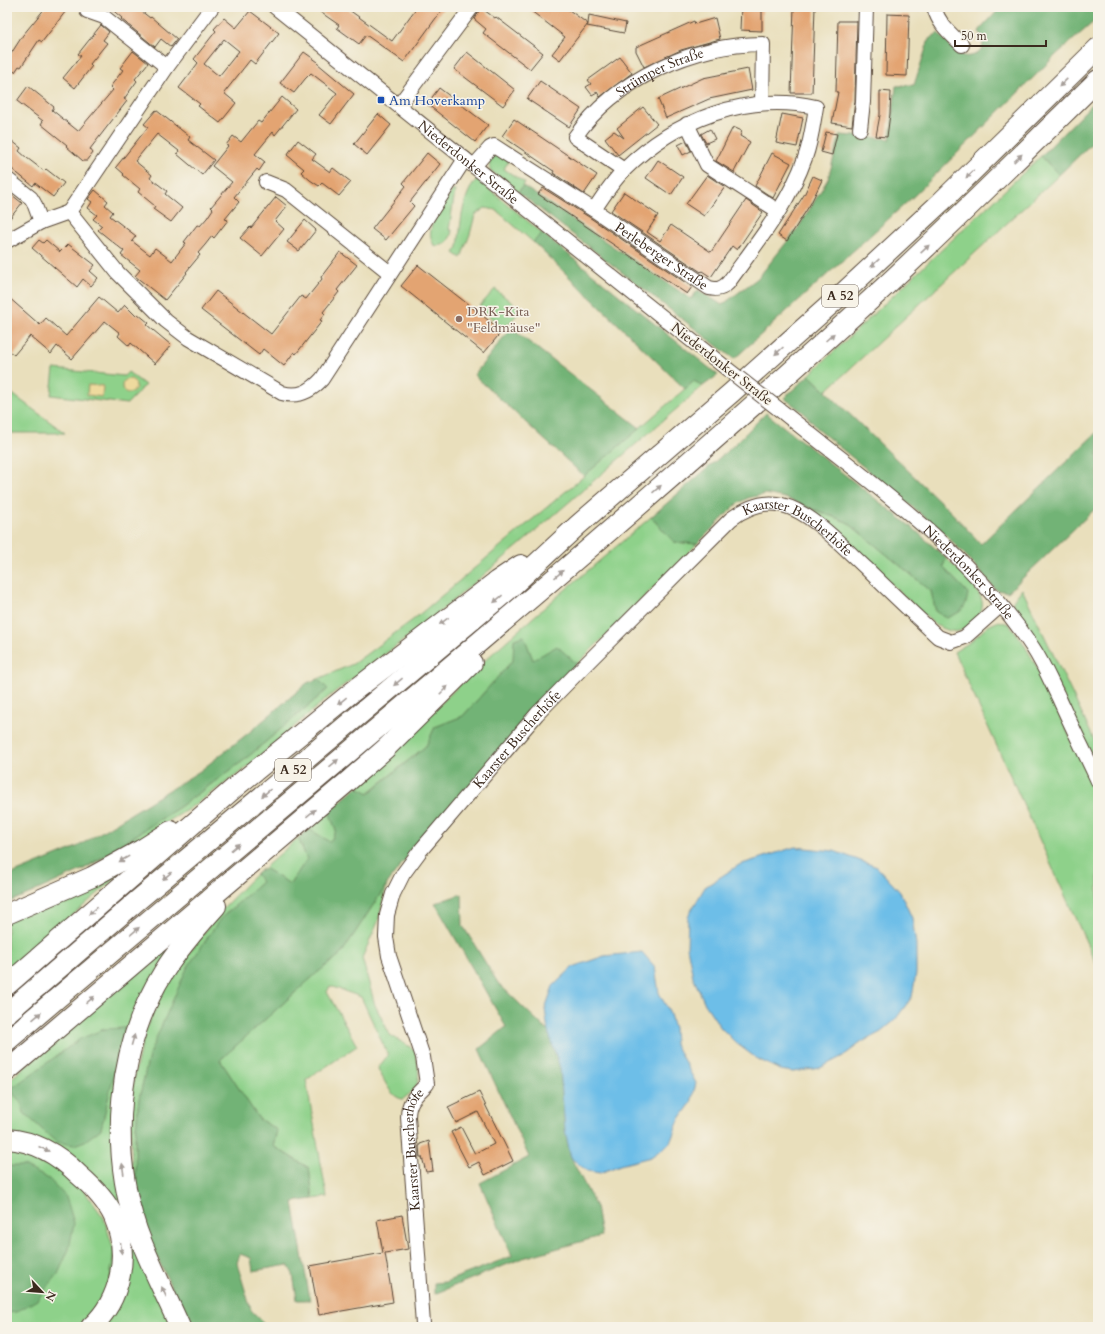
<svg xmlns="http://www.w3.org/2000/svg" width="1105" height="1334" font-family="Cardo,serif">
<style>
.green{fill:#8ed18a;stroke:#647e54}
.forest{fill:#72b376;stroke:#566e4a}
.sand{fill:#eeda9e;stroke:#94825e}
.water{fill:#6dbee8;stroke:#547483}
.building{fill:#e3a472;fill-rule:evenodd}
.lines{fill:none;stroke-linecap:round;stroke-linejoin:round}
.minor-casing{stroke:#554536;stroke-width:16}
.highway-casing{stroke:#554536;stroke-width:22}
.minor{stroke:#fff;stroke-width:14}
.highway{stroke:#fff;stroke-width:20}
.minor-bridge-casing{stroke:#554536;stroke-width:16;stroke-linecap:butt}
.minor-bridge{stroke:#fff;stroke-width:14}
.oneway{fill:#a79f9a}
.transit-dot{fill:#1a4fb4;stroke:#f7f3e8;stroke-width:1.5}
.education-dot{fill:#8d6e63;stroke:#f7f3e8;stroke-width:1.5}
.labels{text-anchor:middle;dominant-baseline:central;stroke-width:3;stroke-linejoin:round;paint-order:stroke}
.shield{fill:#f7f3e8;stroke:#73665b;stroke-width:1}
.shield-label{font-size:13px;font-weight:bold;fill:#3b2a1e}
.street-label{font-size:14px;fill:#3b2a1e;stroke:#f7f3e8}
.transit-label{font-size:14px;fill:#164399;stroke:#f7f3e8;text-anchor:start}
.education-label{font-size:14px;fill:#785e54;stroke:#f7f3e8;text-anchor:start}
</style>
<rect width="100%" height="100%" fill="#f7f3e8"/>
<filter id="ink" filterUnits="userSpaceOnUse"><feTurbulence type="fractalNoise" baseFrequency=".025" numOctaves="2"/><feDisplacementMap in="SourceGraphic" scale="8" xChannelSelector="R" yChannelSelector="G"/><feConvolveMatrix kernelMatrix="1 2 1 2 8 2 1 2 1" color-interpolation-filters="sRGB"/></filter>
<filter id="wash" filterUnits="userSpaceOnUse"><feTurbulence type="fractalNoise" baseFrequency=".012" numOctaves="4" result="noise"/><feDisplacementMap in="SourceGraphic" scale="16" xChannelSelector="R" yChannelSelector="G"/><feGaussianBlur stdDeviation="0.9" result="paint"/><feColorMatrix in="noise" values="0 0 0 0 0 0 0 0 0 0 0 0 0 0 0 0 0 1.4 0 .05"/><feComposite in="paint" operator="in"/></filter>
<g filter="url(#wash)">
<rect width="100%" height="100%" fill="#e9dfbc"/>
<g class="green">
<path d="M501,155L509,160L504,169L525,183L518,192L490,170L489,157Z"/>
<path d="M1041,156L1059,175L826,391L809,375Z"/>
<path d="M477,179L542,233L533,242L496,210L485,208L475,215L470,234L461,258L454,253L458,247C461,225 461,197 477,179Z"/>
<path d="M453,190L455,191L449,230H452C451,240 444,248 434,245C422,229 444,203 453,190Z"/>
<path d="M495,289L521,310L504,329L479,307Z"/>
<path d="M54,369L124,376L128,372L145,385L127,404L51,395Z"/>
<path d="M694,381L703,386L523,542L425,624L332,694L244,770L187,810L137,840L82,870L181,806L243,761L328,689L318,679L353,664L414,619L584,476Z"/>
<path d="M7,390L65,433H7Z"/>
<path d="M803,506L847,522L931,591L936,612L943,566L946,558C957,569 975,584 981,598C987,612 972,627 959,631C951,633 943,628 935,625L823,520Z"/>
<path d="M651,517L674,542L697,544L577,664L533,660L524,637L513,660L463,716L435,727L426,746L368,793L357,787C407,741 452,689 504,643C552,600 602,559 651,517Z"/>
<path d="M1022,589L1098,748V769L1048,665L1030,630L1014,610L1013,601Z"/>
<path d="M999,621L1009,624L1021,639L1037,667L1098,796V968L954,652L970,642L988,626Z"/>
<path d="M329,811L336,831L330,842L309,829Z"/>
<path d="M298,838L307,859L290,884L264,868Z"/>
<path d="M140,857L7,972V919Z"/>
<path d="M256,874L262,882L220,919L150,1052L139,1099L135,1138L136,1193L132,1167L130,1104L135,1072L146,1028L170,978L222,909Z"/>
<path d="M387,884L378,922L362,958L375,1005L390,1035L415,1050C417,1062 422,1077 415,1088C412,1092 407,1096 403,1099C391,1098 385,1081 379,1071L378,1068L388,1055L361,997L330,986L327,992L357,1046L306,1080L327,1197L313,1199L309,1168L273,1146L277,1130L259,1119L220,1060L317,973L341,954Z"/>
<path d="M174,940L116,1113L175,1327H101L104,1325L119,1214L7,1130V1082Z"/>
<path d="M7,1147L44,1158L82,1188L104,1218L114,1251L109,1285L91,1316L79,1327H7Z"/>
</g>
<g class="forest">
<path d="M1001,7H1098V18L1057,54L916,194L734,359L518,192L523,186L691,299L698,290L722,305L758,278L798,228L828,179L840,135L890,139L896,86L914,85L929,39L938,33C945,40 953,50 962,55C970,59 983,53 983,43C983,39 981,35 979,31Z"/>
<path d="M1098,98V137L1059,175L1041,156Z"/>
<path d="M542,233L718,375L703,386L694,381L685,389L533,242Z"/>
<path d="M511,328L640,428L584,476L474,375Z"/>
<path d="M809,375L951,512L981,544L1098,431V506L1008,592L996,590L968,558L944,533L820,431L803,412L784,398Z"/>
<path d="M766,413L914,529L946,558L943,567L968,593C966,609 962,612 947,618L936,612L931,591L847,522L785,498L766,494L748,498L737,504L697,544L674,542L651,517L734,445Z"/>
<path d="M524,636L533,660L557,646L577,664L405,860L387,884L341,954L317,973L220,1060L259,1119L277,1130L273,1146L309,1168L313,1199L293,1202L310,1300H297L293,1274L288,1265L253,1271L251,1258L240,1254L237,1263L251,1310L268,1327H190L158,1259L144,1224L136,1193L135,1138L139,1099L150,1052L187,968L220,919L262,882L256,874L264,868L290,884L307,859L298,838L309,829L330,842L336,831L329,811L357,787L369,793L426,746L435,727L463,716L513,660L514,639Z"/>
<path d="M318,679L328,689L243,761L181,806L82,870L31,893L7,903V876L77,847L200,771L251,731L307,683Z"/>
<path d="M462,894L463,926L498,983L548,1031L560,1068L565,1130L571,1158L596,1207L601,1236L523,1258L434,1294V1283L445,1282L512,1256L480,1183L529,1157L479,1049L506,1027L435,903Z"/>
<path d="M125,1028L101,1129L85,1141L74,1145L56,1142L24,1113L21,1102L14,1095L12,1088L80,1039L104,1029Z"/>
<path d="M7,1166H24L49,1179L66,1197L74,1223L69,1249L58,1274L37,1300L16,1312L7,1313Z"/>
</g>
<g class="sand">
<circle cx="129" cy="386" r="7"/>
<path d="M88,385L103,386L102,397L87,395Z"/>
</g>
<g class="water">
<path d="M795,847L834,851L877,867L900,892L912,918L916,944V973L912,997L895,1020L881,1032L862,1042L843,1056L820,1068L793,1072L780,1070L756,1058L736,1043L721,1028L705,1004L693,977L687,947L688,916L705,887L739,865Z"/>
<path d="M642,952L655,967L659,993L669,1011L674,1028L675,1044L696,1083L691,1103L679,1120L670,1143L651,1157L620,1165L600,1173L587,1171L571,1158L565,1130L560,1068L548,1031L545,1009L553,986L573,967L604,956Z"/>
</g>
<g id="blocks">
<g class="building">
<path d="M46,7H69L42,42L39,40L21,67L19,66L15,72L13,71L7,81V60L23,35Z"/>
<path d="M109,7H136L150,18L151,17L177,39L171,47L161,39L155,47L121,19L122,18Z"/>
<path d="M313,7H345L392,41L417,7H444L404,62L366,35L359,44L337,28L339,25Z"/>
<path d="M526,7H565L588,24L589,15L626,23L624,33L587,26L588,24L560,60L552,54L565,37Z"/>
<path d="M741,7H762V31L740,30Z"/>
<path d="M794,7H815L812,93H791Z"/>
<path d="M481,8L495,18L496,17L543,53L530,69L483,33L486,29L474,19Z"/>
<path d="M250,11L279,33L255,64L250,60L224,93L236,103L220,123L198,106L200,104L179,88L198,63L194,59L216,31L214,29L224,18L236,28ZM224,39L239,51L219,76L204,64Z"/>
<path d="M887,14L909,15L907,76L886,75Z"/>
<path d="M715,18L720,39L681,50L644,67L636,51V47L694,21L695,24Z"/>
<path d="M838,21H857L855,101L852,126L832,123L838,92H836Z"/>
<path d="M101,25L109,32L103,40L107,43L90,64L92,66L75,88L63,78L81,56L78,54Z"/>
<path d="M133,51L148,63L135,79L137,81L124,99L127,101L90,149L93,153L87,161H83L66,146L67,145L41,124L43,121L17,101L28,86L54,107L52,110L78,131L113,90L110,87L123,70L120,68Z"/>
<path d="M304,52L318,62L317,63L354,94L331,124L319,115L337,93L311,73L305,79L294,93L280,83Z"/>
<path d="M467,52L515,90L503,106L454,69Z"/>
<path d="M620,57L632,73L600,97L597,92L592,95L586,87L591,84L588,80Z"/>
<path d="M748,69L752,90L709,99L666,118L658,99L703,78Z"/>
<path d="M540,81L581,109L569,127L527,99Z"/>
<path d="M439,88L488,125L475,142L427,104Z"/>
<path d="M880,91L891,92L890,114L887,137L876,136L880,115Z"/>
<path d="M282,97L296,109L275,135L273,132L255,154L265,162L259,171L257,169L234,197L239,202L225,219L228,220L214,238L212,236L205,245L198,253L200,255L186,272L187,273L165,300L135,276L140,270L121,255L124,251L98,230L102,226L93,219L97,215L88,208L92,202L88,199L95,190L108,201L105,205L113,212L110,216L136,236L132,241L150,255L155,248L172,261L186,243L184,242L197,225L200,226L207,218L213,209L211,207L232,182L212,166L228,146L226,145L233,136L241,142L258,121L261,123Z"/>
<path d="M643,107L657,124L618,155L605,138L614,131L624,138L617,128Z"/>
<path d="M156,110L190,137L188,140L214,160L202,175L177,154L179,151L157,134L135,161L152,175L150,178L167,191L165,194L182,208L171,222L153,209L155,206L138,192L140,189L123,175L124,174L116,167L148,127L144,124Z"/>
<path d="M378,114L391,125L367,155L354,144Z"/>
<path d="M782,114L803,118L797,147L776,143Z"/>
<path d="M514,119L597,175L584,194L553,173L554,171L552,170L502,136Z"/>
<path d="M733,127L742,131L740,136L750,142L734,172L716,161Z"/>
<path d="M710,129L715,139L706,143L701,134Z"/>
<path d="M826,132L837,134L832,155L821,152Z"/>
<path d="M7,137L21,148L19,151L27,158L44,171L46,169L64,183L53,197L35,183L33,186L7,165Z"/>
<path d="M298,140L316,154L312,159L330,172L333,168L351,182L339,196L322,183L319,186L310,180L301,172L304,169L287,155Z"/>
<path d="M686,141L691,151L683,155L678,145Z"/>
<path d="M427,153L440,164L410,202L414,206L386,240L372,229L406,186L403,183Z"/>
<path d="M772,153L791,163L773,198L755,186Z"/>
<path d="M658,160L683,177L671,195L646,178Z"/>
<path d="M707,175L725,187L704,216L686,204Z"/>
<path d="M813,176L822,180L811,203L787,241L778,235L804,195Z"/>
<path d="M543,188L589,217L692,287L687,294L538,194Z"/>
<path d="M7,191L22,203L7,222Z"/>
<path d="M624,192L658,215L647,232L660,241L671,225L711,252L746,200L763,212L737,250L732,246L711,277L702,271L701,272L611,211Z"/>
<path d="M276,197L287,206L275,221L284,229L262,256L240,238L250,227L251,228Z"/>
<path d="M305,220L316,230L299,251L287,242Z"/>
<path d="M39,240L43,243L46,240L60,252L68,244L95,265L90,271L98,278L91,286L83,279L77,287L32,248Z"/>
<path d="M340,252L357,265L337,290L339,292L323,312L325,314L320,320L322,321L296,354L294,352L284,366L263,349L259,355L201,310L216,291L271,334L301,296L306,299L322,279L321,277Z"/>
<path d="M418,265L502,331L484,353L401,286Z"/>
<path d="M7,296L40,325L46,318L66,336L99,297L118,313L125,305L136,316L138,314L149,323L147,325L171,345L155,364L131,343L129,346L118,336L120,333L105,321L72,359L57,346L51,354L30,336L14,355L7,349Z"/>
<path d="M479,1092L513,1161L485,1175L479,1162L469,1167L451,1132L461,1127L475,1154L494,1144L478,1112L456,1123L448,1107Z"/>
<path d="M429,1141L433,1171L426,1172L422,1157H420L419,1146H420V1144Z"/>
<path d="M402,1215L408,1249L385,1253L393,1302L319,1315L310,1266L383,1253L377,1220Z"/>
</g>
</g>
</g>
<g filter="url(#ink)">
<use href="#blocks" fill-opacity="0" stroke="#554536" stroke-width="1"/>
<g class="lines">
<defs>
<g id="minor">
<path d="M212,7L167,67L69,212L118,273L166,321L188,338L282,393C299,398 311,391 322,379L465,159"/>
<path id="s1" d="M275,7L726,368"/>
<path d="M934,7C939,25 949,32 962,45"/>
<path d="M87,11L104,17L167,67"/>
<path d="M399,105L472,7"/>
<path d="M687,124L707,165L778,211"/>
<path d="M860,129L863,102L866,7"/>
<path id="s2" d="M474,166L490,148L494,146L594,210L709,288C717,290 722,289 728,283C756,244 789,204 805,158C811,142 813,125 816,107C746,92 675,120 625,169C613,181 603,196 594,210"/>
<path id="s3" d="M624,170L575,137C615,79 694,44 763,44L762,103"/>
<path d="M7,179L31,198L34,203L41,222L69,212"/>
<path d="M266,182L286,190L390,273"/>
<path d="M7,241L41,222"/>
<path id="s4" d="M785,414C873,485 970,551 1033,648C1043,663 1050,680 1058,696C1071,725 1085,753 1098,781"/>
<path id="s5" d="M423,1324L408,1117C408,1101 416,1095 427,1084L423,1057L389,956L386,937L387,915L393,894L403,874L420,851L537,714L583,667L731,519C746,508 763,500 782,505C812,512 844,548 867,569C890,592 914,614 938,637L951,642L965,637L1001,605"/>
</g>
<g id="highway">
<path d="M7,914L92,877L141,850L171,831"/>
<path d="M7,985L239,784L351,693L497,581L521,565"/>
<path d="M7,1013L138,900L508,590L578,525L731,393L841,295L941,202L1098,48"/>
<path d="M7,1041C290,799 580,564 856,313C939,238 1018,158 1098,80"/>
<path d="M7,1071L346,783L385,749L472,663"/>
<path d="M7,1139C35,1141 60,1156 79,1175C93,1187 106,1200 114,1217C130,1254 121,1300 91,1327"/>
<path d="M180,1327C166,1295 149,1263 137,1230C109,1148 117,1047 163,973C178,949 197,927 216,906"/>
</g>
</defs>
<use href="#minor" class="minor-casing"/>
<use href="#highway" class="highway-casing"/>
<use href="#minor" class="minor"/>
<use href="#highway" class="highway"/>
<defs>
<path id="minor-bridge" d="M726,368L785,414"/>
</defs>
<use href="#minor-bridge" class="minor-bridge-casing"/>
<use href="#minor-bridge" class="minor-bridge"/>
</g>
<defs><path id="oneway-solid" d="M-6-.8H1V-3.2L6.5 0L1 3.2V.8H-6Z"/></defs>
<g class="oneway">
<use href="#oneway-solid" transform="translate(1063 83) rotate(136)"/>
<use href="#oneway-solid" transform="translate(1018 158) rotate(-44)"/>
<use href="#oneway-solid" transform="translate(970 174) rotate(136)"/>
<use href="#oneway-solid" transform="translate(925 249) rotate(-43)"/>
<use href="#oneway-solid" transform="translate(875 263) rotate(137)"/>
<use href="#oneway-solid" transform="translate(830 337) rotate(-42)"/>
<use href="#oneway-solid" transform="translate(779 351) rotate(138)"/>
<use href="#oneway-solid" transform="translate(657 489) rotate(-41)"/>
<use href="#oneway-solid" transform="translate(559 574) rotate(-41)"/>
<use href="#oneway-solid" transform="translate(498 599) rotate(140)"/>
<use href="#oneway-solid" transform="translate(444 621) rotate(143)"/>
<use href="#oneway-solid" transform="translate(398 682) rotate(140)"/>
<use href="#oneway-solid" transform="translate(444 690) rotate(-45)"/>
<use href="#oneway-solid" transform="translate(342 701) rotate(141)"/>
<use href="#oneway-solid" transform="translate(334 763) rotate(-40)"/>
<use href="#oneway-solid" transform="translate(266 793) rotate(140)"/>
<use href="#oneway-solid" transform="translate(311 813) rotate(-40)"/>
<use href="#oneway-solid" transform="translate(235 847) rotate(-40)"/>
<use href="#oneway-solid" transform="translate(124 859) rotate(151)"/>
<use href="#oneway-solid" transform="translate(167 876) rotate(140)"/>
<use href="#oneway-solid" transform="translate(93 911) rotate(139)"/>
<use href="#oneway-solid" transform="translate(135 931) rotate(-41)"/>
<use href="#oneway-solid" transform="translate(90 1000) rotate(-41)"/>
<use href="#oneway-solid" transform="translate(37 1016) rotate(-41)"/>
<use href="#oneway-solid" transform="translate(133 1040) rotate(-74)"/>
<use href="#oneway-solid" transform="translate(44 1149) rotate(24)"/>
<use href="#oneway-solid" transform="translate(123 1169) rotate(-98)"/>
<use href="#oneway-solid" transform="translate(121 1248) rotate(85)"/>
<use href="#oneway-solid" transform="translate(164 1292) rotate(-115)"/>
</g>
</g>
<rect class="transit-dot" x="377" y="96" width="8" height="8" rx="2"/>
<circle class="education-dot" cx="459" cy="319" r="4"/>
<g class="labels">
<g class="shield">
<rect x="822" y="285" width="36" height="22" rx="3"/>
<rect x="275" y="759" width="36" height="22" rx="3"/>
</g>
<g class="shield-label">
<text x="840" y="296">A 52</text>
<text x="293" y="770">A 52</text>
</g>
<g class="street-label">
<text stroke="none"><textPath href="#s3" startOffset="168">Strümper Straße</textPath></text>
<text stroke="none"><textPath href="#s1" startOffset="248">Niederdonker Straße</textPath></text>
<text stroke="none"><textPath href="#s2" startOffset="229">Perleberger Straße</textPath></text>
<text transform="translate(722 364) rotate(38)">Niederdonker Straße</text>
<text stroke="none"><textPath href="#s5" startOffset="1027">Kaarster Buscherhöfe</textPath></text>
<text stroke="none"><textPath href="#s4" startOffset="243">Niederdonker Straße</textPath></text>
<text stroke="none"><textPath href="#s5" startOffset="643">Kaarster Buscherhöfe</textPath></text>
<text stroke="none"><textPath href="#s5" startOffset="176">Kaarster Buscherhöfe</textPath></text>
</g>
<g class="transit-label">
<text x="389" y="100">Am Hoverkamp</text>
</g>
<g class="education-label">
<text x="467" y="311">DRK-Kita<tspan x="467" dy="16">"Feldmäuse"</tspan></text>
</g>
</g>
<rect width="1105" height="1334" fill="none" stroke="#f7f3e8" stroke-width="24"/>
<g transform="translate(42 1292) rotate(116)" stroke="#f7f3e8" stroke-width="3" paint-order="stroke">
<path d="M0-3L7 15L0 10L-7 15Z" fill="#3b2a1e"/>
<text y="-6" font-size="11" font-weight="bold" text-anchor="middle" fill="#3b2a1e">N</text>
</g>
<path d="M955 40v6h91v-6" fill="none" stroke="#3b2a1e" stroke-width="2"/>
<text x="961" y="40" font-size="12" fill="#3b2a1e" stroke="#f7f3e8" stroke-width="3" paint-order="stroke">50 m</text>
</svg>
